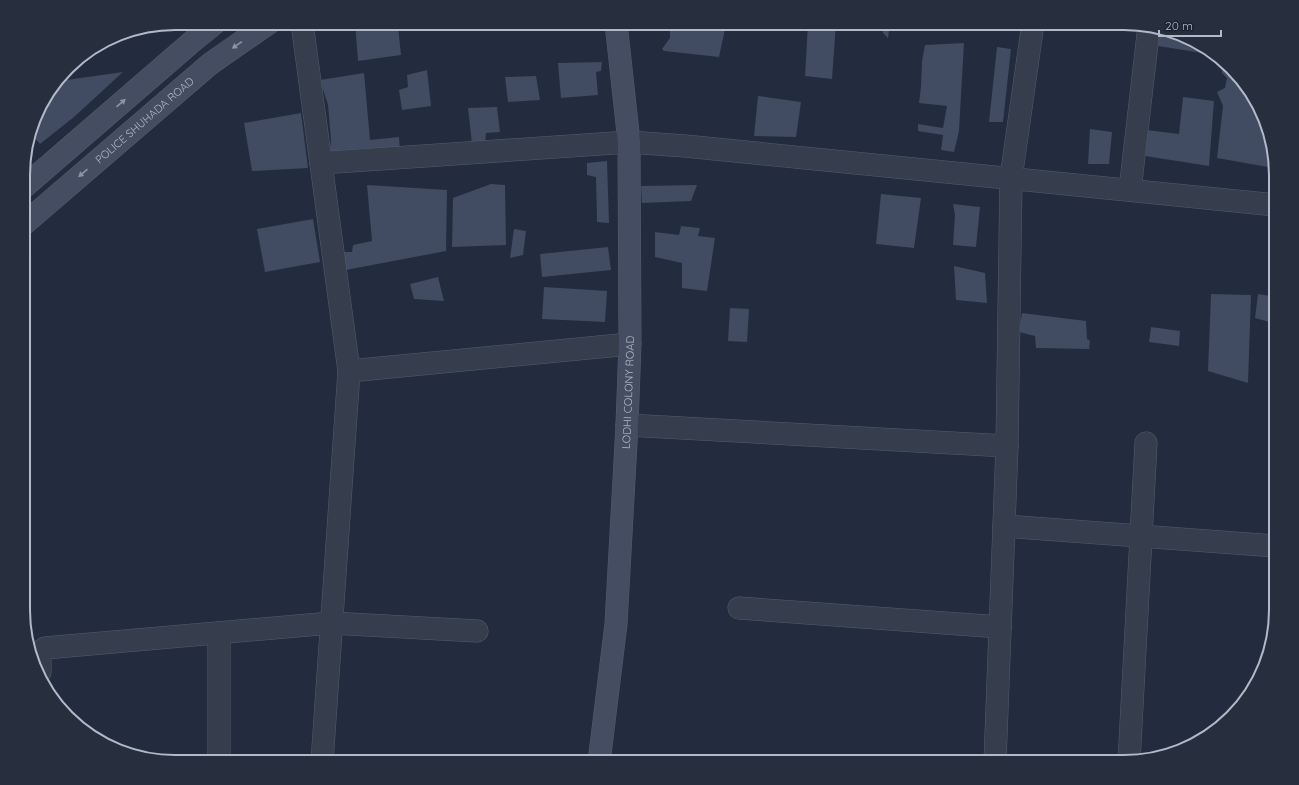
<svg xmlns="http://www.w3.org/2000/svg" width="1299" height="785" font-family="Quicksand,sans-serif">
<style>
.building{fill:#414b61}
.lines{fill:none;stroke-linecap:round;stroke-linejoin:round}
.minor-casing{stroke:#545c6c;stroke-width:23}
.tertiary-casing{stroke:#545c6c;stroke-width:23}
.secondary-casing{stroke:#545c6c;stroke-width:23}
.minor{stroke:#363e4e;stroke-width:22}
.tertiary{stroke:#363e4e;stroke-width:22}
.secondary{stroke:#444d61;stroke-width:22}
.oneway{fill:#8c93a5}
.labels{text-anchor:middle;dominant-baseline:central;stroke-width:4;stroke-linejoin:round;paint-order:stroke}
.street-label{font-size:11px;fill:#b2b9c9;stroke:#1b2333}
.rim{fill:none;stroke:#b2b9c9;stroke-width:2}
</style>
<rect width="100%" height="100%" fill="#222c3e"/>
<g class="building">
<path d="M355,23H378L379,27L398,26L401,55L358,61Z"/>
<path d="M808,23H836L832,79L805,76Z"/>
<path d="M882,23H890L888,38L883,33Z"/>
<rect x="936" y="23" width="15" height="2"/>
<path d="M670,27L725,29L719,57L664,51L662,49L670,38Z"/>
<path d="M1172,32L1200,43L1215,55L1158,46L1159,33L1171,35Z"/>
<path d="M964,43L959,131L954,152L941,150L943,135L918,131V124L943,128L947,106L919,103L921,87L922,61L925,45Z"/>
<path d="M997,47L1011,49L1003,122H989Z"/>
<path d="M1222,60L1231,67L1256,99L1257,103L1256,109L1259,110L1275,162L1274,168L1217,158L1223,106L1217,92L1225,88L1227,78L1222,73Z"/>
<path d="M602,62L601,71L596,72L598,95L561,98L558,63Z"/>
<path d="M427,70L431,106L402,110L399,90L408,87L407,75Z"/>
<path d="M123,72L74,117L40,144L31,134L39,108L59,81Z"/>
<path d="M364,73L370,140L399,137L400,152L329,158L331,140L328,105L320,80Z"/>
<path d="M536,76L540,100L508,102L505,77Z"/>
<path d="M758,96L801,102L796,137L754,136Z"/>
<path d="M1183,97L1214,101L1209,166L1145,156L1147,130L1179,134Z"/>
<path d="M497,107L500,132L486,133L485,144H472L468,108Z"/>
<path d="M301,113L308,168L252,171L244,123Z"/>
<path d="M1090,129L1112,132L1109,164H1088Z"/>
<path d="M607,161L609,223L597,222L596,177L587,175V163Z"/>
<path d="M491,184L505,185L506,245L452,247L453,198Z"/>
<path d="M367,185L447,190L446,251L346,270L343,252H352L353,245L372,241Z"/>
<path d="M697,185L691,201L642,203L641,186Z"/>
<path d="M881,194L921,198L914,248L876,244Z"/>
<path d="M953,204L980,207L976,247L953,245L955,215Z"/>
<path d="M313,219L320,262L265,272L257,229Z"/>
<path d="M681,226L700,228L698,236L715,238L707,291L682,288V263L655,257V232L679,235Z"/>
<path d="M514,229L526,231L523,255L510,258Z"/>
<path d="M608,247L611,270L542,277L540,254Z"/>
<path d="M954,266L985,273L987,303L956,300Z"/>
<path d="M438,277L444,301L414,299L410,284Z"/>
<path d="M544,287L607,291L605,322L542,319Z"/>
<path d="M1211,294L1251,295L1248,383L1208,371Z"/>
<path d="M1258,294L1276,297V324L1255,318Z"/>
<path d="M730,308L749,309L747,342L728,341Z"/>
<path d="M1022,313L1086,321L1087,339L1090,341L1089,349L1036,348L1035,336L1019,332Z"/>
<path d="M1151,327L1180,331L1179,346L1149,342Z"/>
</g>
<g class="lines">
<defs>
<g id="minor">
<path d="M302,23L349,371L322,762"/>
<path d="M321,163L629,142"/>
<path d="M1130,190L1149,26"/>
<path d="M349,371L630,344"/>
<path d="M627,425L1007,446"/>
<path d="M1004,526L1276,546"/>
<path d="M739,608L1000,627"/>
<path d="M40,672V653L45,648L331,623L477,631"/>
<path d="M219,762V633"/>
<path d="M995,762L1007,446L1011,178L1033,23"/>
<path d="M1129,762L1146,443"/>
</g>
<path id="tertiary" d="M629,142L685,146L1276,205"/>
<g id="secondary">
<path d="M24,187L194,40L215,23"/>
<path id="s1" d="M24,224L210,64L269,23"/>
<path id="s2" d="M599,762L616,624L627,425L630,344L629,142L616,23"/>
</g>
</defs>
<use href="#minor" class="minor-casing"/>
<use href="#tertiary" class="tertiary-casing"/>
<use href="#secondary" class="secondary-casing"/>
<use href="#minor" class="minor"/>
<use href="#tertiary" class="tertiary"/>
<use href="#secondary" class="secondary"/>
</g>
<defs><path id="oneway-solid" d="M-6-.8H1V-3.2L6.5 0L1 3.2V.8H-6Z"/></defs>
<g class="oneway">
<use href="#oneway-solid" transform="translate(237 45) rotate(145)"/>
<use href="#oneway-solid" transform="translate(121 103) rotate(-41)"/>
<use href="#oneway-solid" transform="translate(83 173) rotate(139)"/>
</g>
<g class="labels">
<g class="street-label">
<text stroke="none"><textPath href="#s1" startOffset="159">POLICE SHUHADA ROAD</textPath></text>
<text stroke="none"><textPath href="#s2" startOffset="371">LODHI COLONY ROAD</textPath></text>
</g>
</g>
<path d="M0 0H1299V785H0ZM175 30H1124A145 145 0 0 1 1269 175V610A145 145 0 0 1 1124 755H175A145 145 0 0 1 30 610V175A145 145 0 0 1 175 30Z" fill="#272f3f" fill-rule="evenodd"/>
<path class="rim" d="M175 30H1124A145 145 0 0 1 1269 175V610A145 145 0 0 1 1124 755H175A145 145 0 0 1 30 610V175A145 145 0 0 1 175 30Z"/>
<path d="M1159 30v6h62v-6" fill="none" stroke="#b2b9c9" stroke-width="2"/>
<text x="1165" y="30" font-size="12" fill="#b2b9c9" stroke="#1b2333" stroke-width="3" paint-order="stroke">20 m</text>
</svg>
